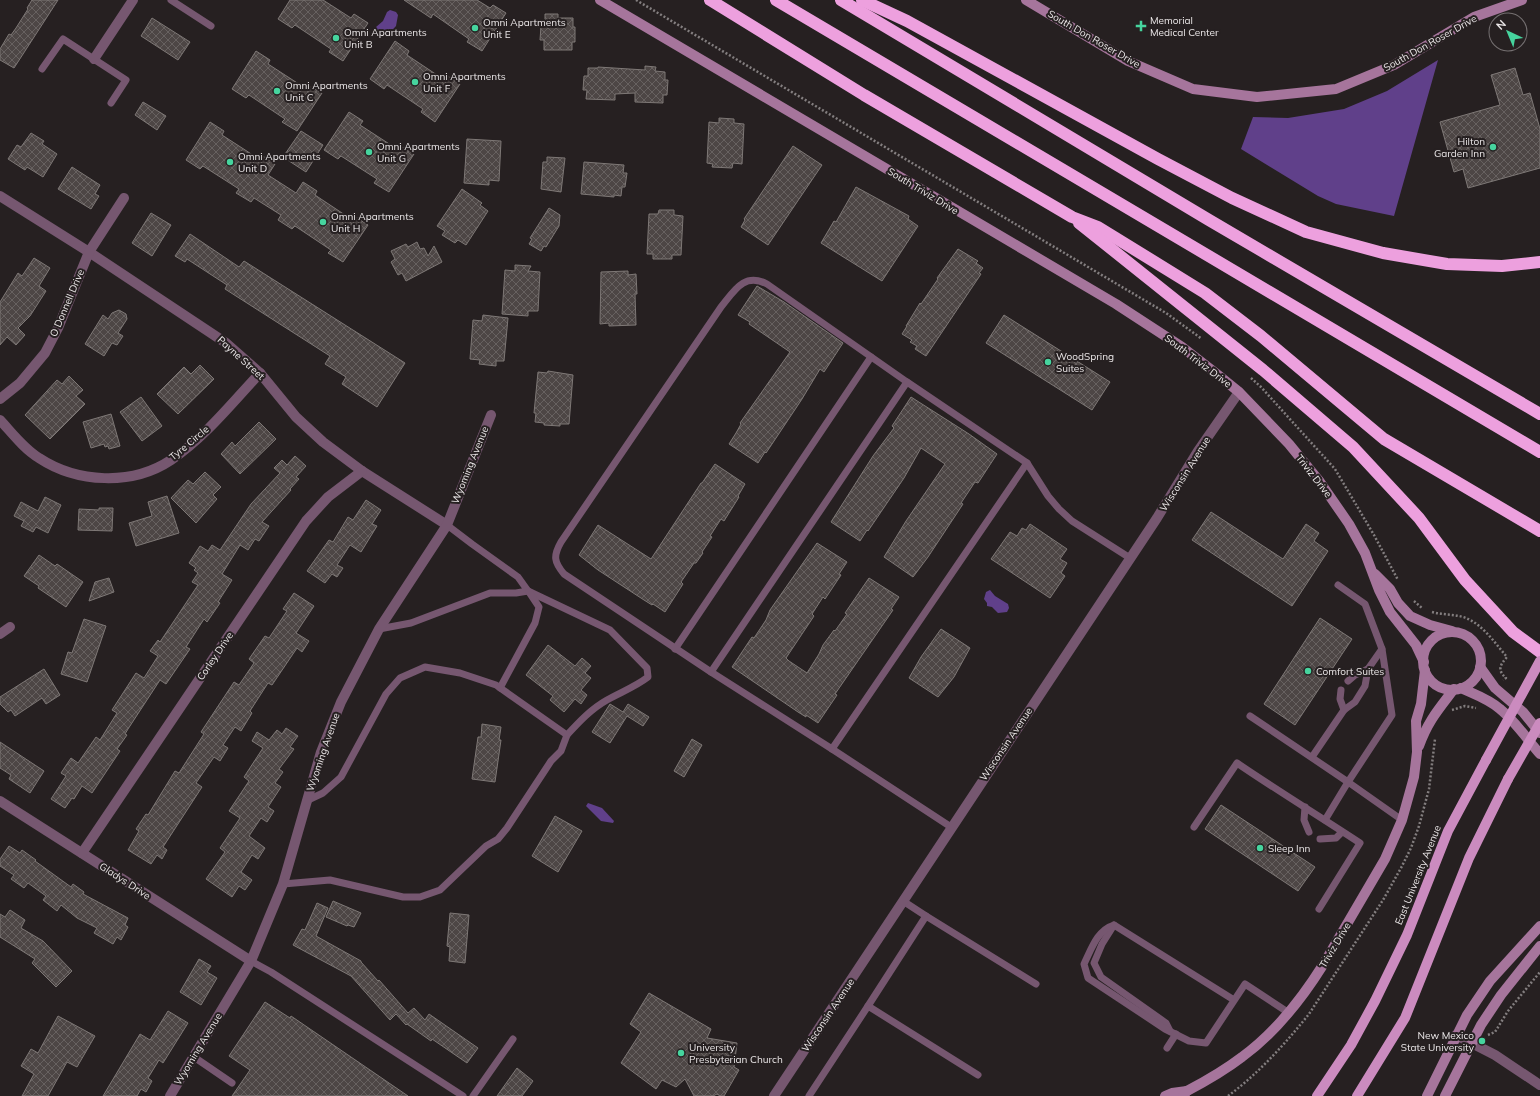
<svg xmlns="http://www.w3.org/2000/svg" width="1540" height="1096" font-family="Mulish,sans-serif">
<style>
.water{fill:#60408a}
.building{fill:url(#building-cross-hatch);stroke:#7e7876}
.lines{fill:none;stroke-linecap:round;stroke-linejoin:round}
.path{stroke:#837e7f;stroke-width:2.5;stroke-dasharray:2 2;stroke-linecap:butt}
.lane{stroke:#765770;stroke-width:7}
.street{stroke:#765770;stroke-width:10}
.secondary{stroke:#a6759c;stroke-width:10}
.primary{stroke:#cb8bbf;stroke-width:10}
.highway{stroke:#eda0de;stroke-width:12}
.primary-bridge{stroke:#cb8bbf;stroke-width:10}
.poi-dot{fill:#46d49e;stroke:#262021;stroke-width:1.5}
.labels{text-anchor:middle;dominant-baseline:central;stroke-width:4;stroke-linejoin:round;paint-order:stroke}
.poi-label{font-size:10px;fill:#ece8e9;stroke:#262021;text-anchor:start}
.street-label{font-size:10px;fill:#ece8e9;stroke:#262021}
</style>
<defs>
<pattern id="building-cross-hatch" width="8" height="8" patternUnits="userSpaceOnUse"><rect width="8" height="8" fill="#4d4645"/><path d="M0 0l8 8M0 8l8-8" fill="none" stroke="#676160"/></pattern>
</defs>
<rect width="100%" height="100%" fill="#262021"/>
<g class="water">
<path d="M390,10L396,12L398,15L396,26L387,36L381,37L377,34L376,27L383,21L387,12Z"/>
<path d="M1438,60L1394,216L1336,204L1318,196L1241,149L1253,117L1288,118L1344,109L1387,91Z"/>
<path d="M990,590L995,596L1008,604L1009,608L1007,612L998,613L992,607L987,606V603L984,599L986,592Z"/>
<path d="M588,803L602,808L614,821L613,823L601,821L586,806Z"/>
</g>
<g class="building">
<path d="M32,0H58L14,68L0,60V49L9,34L11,35L16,28L28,9L27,8Z"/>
<path d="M290,0H323L351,18L354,14L368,23L343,61L329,52L331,49L295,25L292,28L278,19Z"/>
<path d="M404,0H477L490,8L493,5L506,13L482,51L467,42L469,39L433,14L431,18Z"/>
<path d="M545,14H558V18H573V27H575V42H572V50H544V40H540L541,26H545Z"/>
<path d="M152,18L190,42L178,60L141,36Z"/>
<path d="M395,41L409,51L407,55L443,79L446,75L460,84L435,122L421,112L423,109L387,85L384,89L370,79Z"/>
<path d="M256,51L270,60L268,64L305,88L307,85L322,93L297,131L282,122L285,119L249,95L246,98L232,89Z"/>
<path d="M645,66L656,67L655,71L665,72V80H668L667,95H663V103L635,102V93L615,94V100L586,99L587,90H583L584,76H588V68H598V67L645,70Z"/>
<path d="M1515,68L1523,95L1530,93L1540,129V168L1468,188L1463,169L1454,172L1440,122L1500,105L1491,75Z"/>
<path d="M143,102L166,116L157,130L135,115Z"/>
<path d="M349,112L363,121L360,125L397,149L400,146L414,154L389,192L374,183L377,179L341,156L338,159L324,150Z"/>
<path d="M719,118L734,119V123L744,124L742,164L733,163L732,168L712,167L713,164L707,163L709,122L719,123Z"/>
<path d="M210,122L224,131L222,135L259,159L261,155L275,164L268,175L296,193L303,182L317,191L315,195L351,219L354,216L368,225L343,262L328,253L331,250L295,226L292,229L278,220L281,215L254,198L251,202L236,193L239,189L203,166L200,169L186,160Z"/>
<path d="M301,131L323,145L306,172L283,157Z"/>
<path d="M31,133L44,141L42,144L57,154L43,177L27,167L25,170L8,159L17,145L21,147Z"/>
<path d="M467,139L501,141L499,181L489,180V185L464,183Z"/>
<path d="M793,146L822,165L768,245L741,227L745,220L744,219Z"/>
<path d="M547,157L565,158L561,192L541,189L543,162H547Z"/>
<path d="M584,162L624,165L623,173H627L625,187H622L621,196L614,195V197L581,194Z"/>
<path d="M72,167L100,185L95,194L99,196L91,209L58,189Z"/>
<path d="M856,187L909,216L908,219L918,226L882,281L821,243L834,221L836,222Z"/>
<path d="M462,189L482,203L480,205L488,211L466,245L458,240L455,243L442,235L445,231L437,226Z"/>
<path d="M549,208L560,215L559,226L546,247L544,246L541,251L529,244L532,239L530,238Z"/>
<path d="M659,210H674V215L683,216L681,255H672V259H653V254H647L649,214H658Z"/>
<path d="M151,213L171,225L152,256L132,243Z"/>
<path d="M190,234L239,267L244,261L405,363L377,407L342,384L346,377L325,364L330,356L225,289L227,285L187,259L185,262L175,256Z"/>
<path d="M417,242L420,249L424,248L428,256L434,246L442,262L406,281L402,273L398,275L391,262L395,259L391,251L406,244L408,247Z"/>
<path d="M958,249L978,261L976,263L983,268L979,273L981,274L926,356L915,349L917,346L910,342L912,340L902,334L907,326H906L920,303L921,304L938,279L937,278Z"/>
<path d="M34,258L50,268L39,286L46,291L30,316L18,328L25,335L16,345L7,337L0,345V302L18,273L22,276Z"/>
<path d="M515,265L531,266L528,271L540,272L538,311H528V316L502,314L505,270L515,271Z"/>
<path d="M628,271V275L636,274L637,294H635L636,325L609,326V323L600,324L601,272Z"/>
<path d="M757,286L784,302L843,343L824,372L820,369L802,399L766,453L765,452L758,463L729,444L736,433L741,424L740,423L790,352L749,324L750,322L738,315Z"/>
<path d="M119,310L126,314L127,319L118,333L123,336L117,345L112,343L104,356L85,344L103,315L108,319L112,313Z"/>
<path d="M483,315L508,318L504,361H496V366L479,364L480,360L470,359L473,320L482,321Z"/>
<path d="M1004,315L1110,382L1092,410L986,343Z"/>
<path d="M200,365L214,379L178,414L157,394L184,367L191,374Z"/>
<path d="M548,371L573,375L569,424H560V426L544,425V423L535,422L536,413H534L538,372L547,373Z"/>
<path d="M69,376L83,390L76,396L85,404L50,439L25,415L57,380L62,384Z"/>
<path d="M141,397L162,426L142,441L120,412Z"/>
<path d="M911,397L969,434L997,454L978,483L975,482L961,503L963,504L928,557L913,577L884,557L906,521L945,464L921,448L904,478L868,531L867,530L860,541L831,522L873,456L894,428L892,426Z"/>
<path d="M111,414L120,446L109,449L108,446L105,447L104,444L91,448L83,422Z"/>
<path d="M259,422L276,439L240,474L221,454L232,442L235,446Z"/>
<path d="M295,456L306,466L296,477L299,479L290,489L291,490L262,522L269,526L259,541L255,539L248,550L240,545L222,574L232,580L218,602L220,603L207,622L204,619L186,647L190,649L166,684L160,680L128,729L125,734L127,735L117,749L120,751L92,793L82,786L74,799L72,798L65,808L51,799L66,776L61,773L71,758L78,763L96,737L100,740L117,713L112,710L136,673L144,678L158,656L150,651L158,640L160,642L198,585L192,582L198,573L194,570L196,568L189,563L200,546L208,551L212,545L220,550L251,504L280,473L274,468L282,460L287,465Z"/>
<path d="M715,464L745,484L738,496L739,497L724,521L721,519L710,536L712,537L702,552L703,553L696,563H694L681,582L683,584L665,612L653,604L652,605L644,600L598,570L579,555L598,525L651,559L701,483H702Z"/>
<path d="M205,472L221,487L213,495L217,499L196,523L171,498L188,480L193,484Z"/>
<path d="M167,496L179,533L136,546L129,523L152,516L148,502Z"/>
<path d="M45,497L61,505L48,533L36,527L33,532L21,526L24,521L14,516L21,502L38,511Z"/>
<path d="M366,500L381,510L372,524L377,526L361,552L350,545L337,565L343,568L337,577L332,574L325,583L307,571L329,540L333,542L348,517L353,520Z"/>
<path d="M99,508H113L112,531L78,530L79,509L99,510Z"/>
<path d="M1211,512L1283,559L1306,524L1319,533L1314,541L1328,551L1292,606L1192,540Z"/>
<path d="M1030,524L1067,549L1060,559L1067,563L1061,573L1065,576L1050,598L991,559L1010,532L1017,536L1022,528L1026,530Z"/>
<path d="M817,543L847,562L839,574L841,575L825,599L823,597L812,614L814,616L786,658L789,661L807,673L819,654L823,645L834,630L835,631L847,614L845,613L869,578L899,597L891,609L893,610L835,694L837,695L818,723L806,715V717L798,712L732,667L752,637L754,638L766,620L770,610Z"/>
<path d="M39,555L55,566L57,564L83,582L66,607L38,588L39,586L24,576Z"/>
<path d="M109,578L114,592L89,601L95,582Z"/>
<path d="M294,593L314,606L296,633L309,641L302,652L297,648L272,685L268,683L250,711L252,713L241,731L235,727L223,745L228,748L220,761L214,757L196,783L202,787L163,847L167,850L162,859L157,855L151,864L128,850L139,831L136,829L146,814L148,815L175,771L179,773L204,734L201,732L234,682L239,685L254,663L249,659L265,636L269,638L287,611L283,609Z"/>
<path d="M1320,618L1352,639L1295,725L1264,704Z"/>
<path d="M84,619L106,626L87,682L61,674L68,652L72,653Z"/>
<path d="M941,629L970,648L954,677L938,697L909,678L921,657Z"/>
<path d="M548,645L575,666L582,658L591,666L585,673L591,678L581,690L587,695L581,704L575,699L564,712L550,700L553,696L526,675Z"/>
<path d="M44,669L60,695L46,704L42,698L15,716L11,710L8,712L0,704V697Z"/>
<path d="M610,704L623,712L628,704L649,717L643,726L627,716L610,743L592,732Z"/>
<path d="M482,724L501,727L499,740H501L495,782L472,779L478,737H481Z"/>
<path d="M286,728L298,736L290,747L294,749L279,769L283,772L275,783L281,787L268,807L274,811L267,822L261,818L249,836L265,848L258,859L252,855L241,872L252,880L245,890L239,886L232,897L206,879L225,852L220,848L240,818L229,811L249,781L244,777L263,748L252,741L257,732L269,740L277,730L282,734Z"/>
<path d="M692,739L702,745L684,777L674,771Z"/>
<path d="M0,742L44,771L30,793L9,779L11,775L0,768Z"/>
<path d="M1221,805L1315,867L1298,891L1205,829Z"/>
<path d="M555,816L582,831L558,872L532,856Z"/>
<path d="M9,846L20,853L22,850L36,860L35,861L71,887L73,884L84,892L83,894L128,918L125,925L128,927L121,940L117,937L113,944L94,933L97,928L77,918L61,905L57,911L43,900L46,896L28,883L24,888L11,879L14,875L0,866V859Z"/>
<path d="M333,901L361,913L354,927L348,925L347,926L326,917Z"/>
<path d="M317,903L328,908L316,936L361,961V962L378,981L379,980L408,1013L414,1008L425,1020L429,1014L478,1048L467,1063L432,1039L431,1041L407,1024L406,1025L396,1014L390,1020L351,976L293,945L302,929L305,930Z"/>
<path d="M10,910L25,920L21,928L43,941L72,971L56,987L32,963L35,959L0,937V914L5,917Z"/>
<path d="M450,913L469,915L465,963L449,961L450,947L447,946Z"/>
<path d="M199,959L211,966L207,972L217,978L201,1005L180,992Z"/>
<path d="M649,993L711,1029L707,1038L737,1043L734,1067L739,1070L724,1096H720L717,1094L713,1096H694L685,1079L676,1087L662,1080L656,1089L621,1063L641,1032L630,1024Z"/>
<path d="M265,1002L290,1018L291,1016L408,1096H232L250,1070L229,1056Z"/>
<path d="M168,1011L188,1023L163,1063L159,1060L148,1078L152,1081L146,1092L141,1089L137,1096H103L140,1034L150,1040Z"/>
<path d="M58,1016L95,1036L77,1067L67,1062L48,1096H22L34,1074L21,1066L31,1049L38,1053Z"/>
<path d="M517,1068L533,1081L522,1096H497Z"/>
</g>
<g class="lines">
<g class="path">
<path d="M636,0L1166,313L1202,339"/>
<path d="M1251,378L1261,387L1335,469L1374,535L1398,580"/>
<path d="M1414,601L1422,608"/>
<path d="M1432,612C1443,615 1453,614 1463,617C1482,623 1494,642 1507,657C1500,665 1497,670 1506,678L1503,680"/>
<path d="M1452,710L1465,706L1476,708"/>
<path d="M1488,1035L1495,1032L1508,1011L1540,972"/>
<path d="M1228,1096C1259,1073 1285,1044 1309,1014L1383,900L1401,868L1411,848L1419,826L1429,789L1435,739"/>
</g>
<g class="lane">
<path d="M171,0L211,26"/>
<path d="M42,69L63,39L126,80L111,103"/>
<path d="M528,591L610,630L647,668L648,677C635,687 621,692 607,700C591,709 579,722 567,735"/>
<path d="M379,629L411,623L490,593H516L528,591L518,577L472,544L447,525"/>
<path d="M675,649L871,357"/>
<path d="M711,672L564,574C554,562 553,556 561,542L721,307C734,291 744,272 767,284L907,382"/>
<path d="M1348,681L1355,675L1368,669"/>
<path d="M500,688L535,623L539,607L529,592"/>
<path d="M1341,690L1340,699L1344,710"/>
<path d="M1250,716L1348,782L1392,715L1382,649"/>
<path d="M832,749L1027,463"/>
<path d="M1312,757L1344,710L1355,702L1365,686L1368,669L1382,649L1365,604L1338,585"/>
<path d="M1305,807L1304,820L1309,832"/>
<path d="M1325,820L1348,782L1402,820"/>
<path d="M951,827L832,749L711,672L907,382L1027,463L1048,496L1059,509L1072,521L1130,558"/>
<path d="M1194,827L1237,763C1278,791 1319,816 1360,843L1319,909"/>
<path d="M1320,839L1336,838L1342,832"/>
<path d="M283,884L330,880L403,897H420L440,890L486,846L498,839L507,828L551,761L561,751L567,735L496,685L460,673L425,667L400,678L386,694L341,777L323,793L306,801"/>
<path d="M903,901L926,916"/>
<path d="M1114,925L1102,944L1094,963L1101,977L1166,1023L1170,1031"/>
<path d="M251,961L271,972L463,1096"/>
<path d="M1234,1000L1114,925C1097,930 1091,950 1084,964L1088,978L1165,1029L1189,1041L1206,1043L1245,984L1289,1013"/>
<path d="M868,1006L926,916L1036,984"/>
<path d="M1167,1048L1176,1034"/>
<path d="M194,1057L232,1083"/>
<path d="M473,1096L513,1039"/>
<path d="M809,1096L868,1006L978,1075"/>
</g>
<g class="street">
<path d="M94,59L133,0"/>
<path d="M0,196L89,252L226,343L260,373L296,417L323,442L362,471L447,525"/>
<path d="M0,399L20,383L45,353L58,328L89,252L124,198"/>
<path d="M0,420C12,433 24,449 39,458C77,483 132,486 171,460C205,437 232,403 260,373"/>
<path d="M0,634L10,627"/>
<path d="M0,801L251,961"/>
<path d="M82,853L306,521L328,497L362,471"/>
<path d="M1456,1035L1495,1055L1540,1085"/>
<path d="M170,1096L251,961L283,884L321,752L341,702L379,629L447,525L491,415"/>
<path d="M774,1096L1157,518L1198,451L1239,392"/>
</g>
<g class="secondary">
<path d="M600,0L1116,304L1182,347L1218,375L1239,392L1289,444L1320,482L1349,524L1365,553L1379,590L1390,612L1416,645L1424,662"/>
<path d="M1026,0L1128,61L1193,89L1257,97L1336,89L1394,65L1474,17L1522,0"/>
<path d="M1375,574L1390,589L1398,603L1410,616L1430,625L1452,631"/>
<circle cx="1452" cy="661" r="29"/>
<path d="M1480,667L1495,688L1523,712L1540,733"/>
<path d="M1461,688C1474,694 1489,699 1500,709C1515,721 1527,739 1540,754"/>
<path d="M1419,746C1428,721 1438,710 1454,689"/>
<path d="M1165,1096L1172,1093L1187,1091"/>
<path d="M1183,1096L1187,1091C1206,1081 1225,1070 1242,1057C1275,1033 1301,1000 1323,965L1385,859L1402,820L1414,777L1417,752L1416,721L1421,704L1425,670"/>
<path d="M1427,1096L1467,1015L1490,981L1540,926"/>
<path d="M1445,1096L1481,1025L1501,995L1540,946"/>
</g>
<g class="primary">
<path d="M1317,1096L1351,1045L1375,1001L1407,935L1448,831L1486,760"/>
<path d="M1357,1096L1405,1018L1469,858L1508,779"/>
</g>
<g class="highway">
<path d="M710,0L864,95L1072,217L1098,227L1205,293L1261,336L1384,439L1540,531"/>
<path d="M776,0L1540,452"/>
<path d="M841,0L1209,220L1540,414"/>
<path d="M862,0L907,21L1158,159L1232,198L1306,232L1383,253L1447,264L1502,266L1540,262"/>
<path d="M1079,223L1263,370L1353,447L1419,518L1465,580L1513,632L1540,652"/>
</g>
<g class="primary-bridge">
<path d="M1486,760L1540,661"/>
<path d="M1508,779L1540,723"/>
</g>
</g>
<g class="poi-dot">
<path d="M1139 20h4v4h4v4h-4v4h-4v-4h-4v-4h4z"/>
<circle cx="475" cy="28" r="4"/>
<circle cx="336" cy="38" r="4"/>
<circle cx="415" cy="82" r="4"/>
<circle cx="277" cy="91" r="4"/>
<circle cx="1493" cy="147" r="4"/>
<circle cx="369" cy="152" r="4"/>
<circle cx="230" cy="162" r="4"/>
<circle cx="323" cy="222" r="4"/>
<circle cx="1048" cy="362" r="4"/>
<circle cx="1308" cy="671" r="4"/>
<circle cx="1260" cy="848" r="4"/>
<circle cx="1482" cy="1041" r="4"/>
<circle cx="681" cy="1053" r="4"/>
</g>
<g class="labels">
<g class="poi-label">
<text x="1150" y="20">Memorial<tspan x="1150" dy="12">Medical Center</tspan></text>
<text x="483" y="22">Omni Apartments<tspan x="483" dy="12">Unit E</tspan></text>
<text x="344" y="32">Omni Apartments<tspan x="344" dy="12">Unit B</tspan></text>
<text x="423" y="76">Omni Apartments<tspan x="423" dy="12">Unit F</tspan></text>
<text x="285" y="85">Omni Apartments<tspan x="285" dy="12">Unit C</tspan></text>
<text x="1485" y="141" text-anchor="end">Hilton<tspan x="1485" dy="12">Garden Inn</tspan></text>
<text x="377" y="146">Omni Apartments<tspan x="377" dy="12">Unit G</tspan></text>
<text x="238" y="156">Omni Apartments<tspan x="238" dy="12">Unit D</tspan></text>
<text x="331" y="216">Omni Apartments<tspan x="331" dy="12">Unit H</tspan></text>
<text x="1056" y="356">WoodSpring<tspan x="1056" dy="12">Suites</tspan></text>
<text x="1316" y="671">Comfort Suites</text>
<text x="1268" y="848">Sleep Inn</text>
<text x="1474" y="1035" text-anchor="end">New Mexico<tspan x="1474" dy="12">State University</tspan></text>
<text x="689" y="1047">University<tspan x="689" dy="12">Presbyterian Church</tspan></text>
</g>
<g class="street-label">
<text transform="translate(1094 39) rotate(30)">South Don Roser Drive</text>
<text transform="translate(1430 43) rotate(-29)">South Don Roser Drive</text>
<text transform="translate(923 191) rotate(31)">South Triviz Drive</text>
<text transform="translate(67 303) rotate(-67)">O Donnell Drive</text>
<text transform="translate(241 358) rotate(42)">Payne Street</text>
<text transform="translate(1198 361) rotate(37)">South Triviz Drive</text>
<text transform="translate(189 443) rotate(-40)">Tyre Circle</text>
<text transform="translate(470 465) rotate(-68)">Wyoming Avenue</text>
<text transform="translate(1185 474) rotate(-58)">Wisconsin Avenue</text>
<text transform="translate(1314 476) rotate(52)">Triviz Drive</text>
<text transform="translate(215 656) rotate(-56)">Corley Drive</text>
<text transform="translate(1006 744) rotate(-56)">Wisconsin Avenue</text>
<text transform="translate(323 752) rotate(-71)">Wyoming Avenue</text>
<text transform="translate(1418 875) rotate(-68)">East University Avenue</text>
<text transform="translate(125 881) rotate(33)">Gladys Drive</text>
<text transform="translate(1335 945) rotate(-59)">Triviz Drive</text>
<text transform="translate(828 1015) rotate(-56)">Wisconsin Avenue</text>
<text transform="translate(198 1049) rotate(-59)">Wyoming Avenue</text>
</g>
</g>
<g transform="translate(1508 32) rotate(316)"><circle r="19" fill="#262021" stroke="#757071"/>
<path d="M0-3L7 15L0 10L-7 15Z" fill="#46d49e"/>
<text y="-6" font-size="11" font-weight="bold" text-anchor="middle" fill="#ece8e9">N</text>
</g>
</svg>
